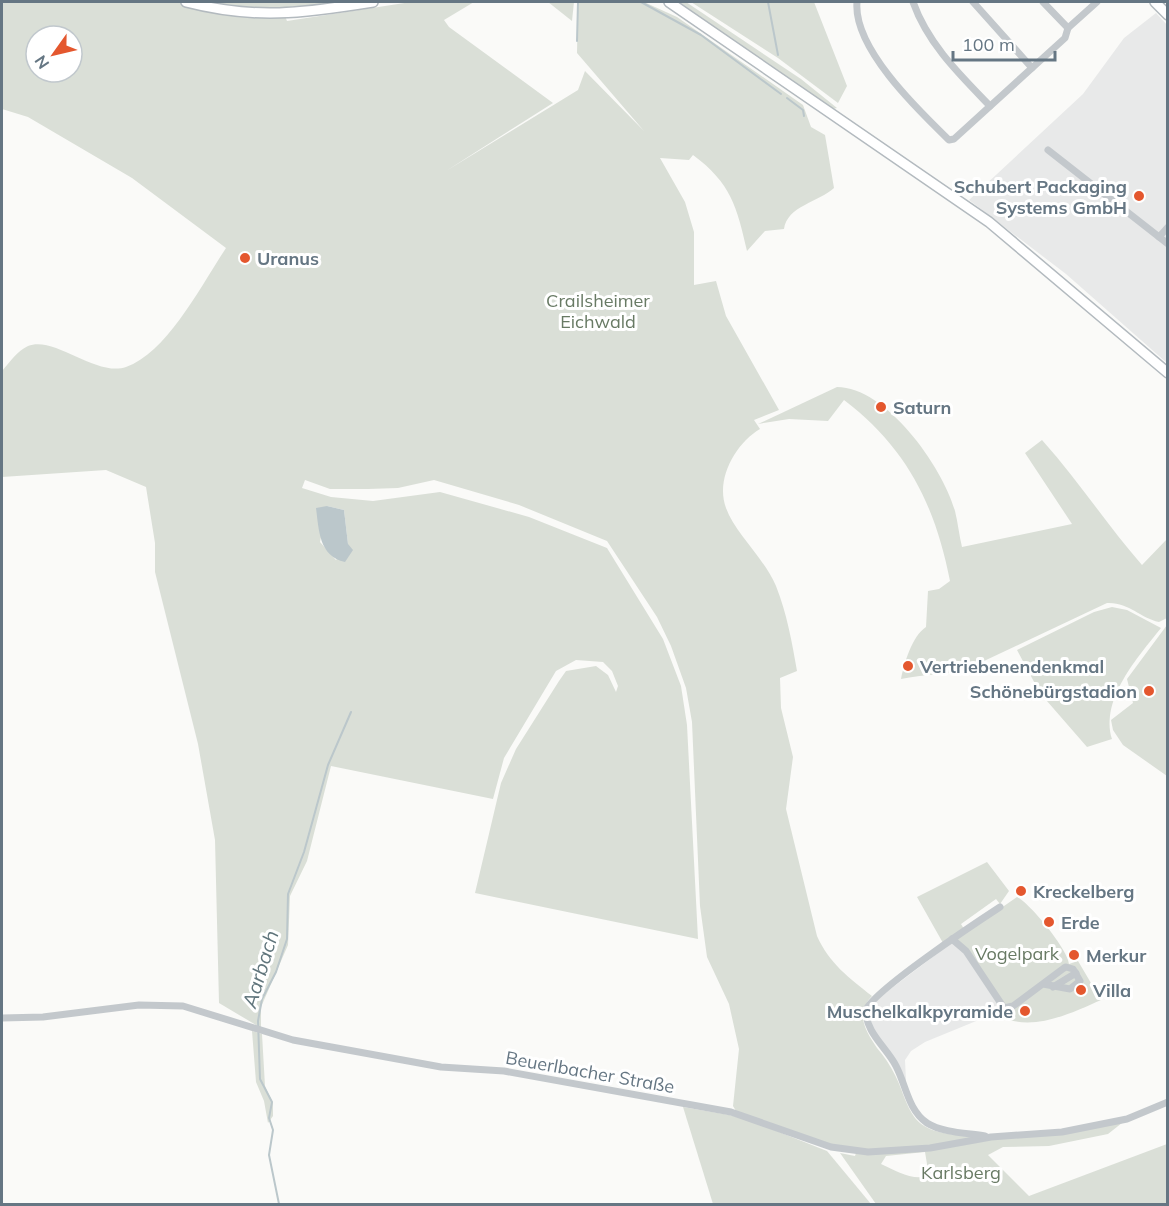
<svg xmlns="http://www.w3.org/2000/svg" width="1169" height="1206" font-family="Mulish,sans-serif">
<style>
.built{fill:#e8e9e9}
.green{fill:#dadfd7;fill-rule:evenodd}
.water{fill:#bbc7cb}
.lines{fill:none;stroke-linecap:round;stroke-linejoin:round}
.stream{stroke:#bbc7cb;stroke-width:2}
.secondary-casing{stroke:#b3babf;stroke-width:12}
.street{stroke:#c3c8cc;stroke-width:7}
.secondary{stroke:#fff;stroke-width:9}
.poi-dot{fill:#e4572e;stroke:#fff;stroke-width:2}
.labels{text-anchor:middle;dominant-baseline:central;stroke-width:6;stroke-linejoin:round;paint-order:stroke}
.poi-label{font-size:18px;font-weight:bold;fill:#657683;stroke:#fff;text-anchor:start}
.park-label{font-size:18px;fill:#687a64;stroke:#fff}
.street-label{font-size:18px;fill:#657683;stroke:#fff}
.water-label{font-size:20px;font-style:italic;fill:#60757c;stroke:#fff}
</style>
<rect width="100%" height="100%" fill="#fafaf8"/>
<g class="built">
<path d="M1156,13L1168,26L1167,363L1066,274L969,200L1083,94L1124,38Z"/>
<path d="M954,941L977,969L1003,1010L925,1042L911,1051L905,1060L906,1081L871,1028L867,1012L876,1000Z"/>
</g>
<g class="green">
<path d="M2,2H344L283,11L287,21L411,2H474L444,20L449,27L553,103L446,171L578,90L585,71L644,131L577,53L578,2H644L677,17L803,105L811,127L825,135L834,188C819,202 787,206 784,229L765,231L747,251C737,207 731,183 693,155L689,160L660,158L685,202L694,232V285L716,281L726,316L779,410L754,420L760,429C736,443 715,479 726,508C735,533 764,558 776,586C787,614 792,642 797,671L780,678L781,708L793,757L786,809L817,936C829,963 849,978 872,996C855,1014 865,1030 877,1048C884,1056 890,1065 895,1075C903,1090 907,1112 920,1123C952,1151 1086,1127 1127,1119L1108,1134L1049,1146L1003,1147L988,1155L1029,1196L1167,1144V1204H876L840,1153L855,1156L857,1150L836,1146L736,1111L733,1106L739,1049L729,1004L707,957L700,906L692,722L686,688L671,646L657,617L607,541L519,505L434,480L398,488L368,489H330L305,480L302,488L331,497L373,501L440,492L529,517L607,548L663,639L681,686L687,725L698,939L475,893L501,783L516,749L559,681L566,671L596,666L608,675L616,692L618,686L612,671L603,662L576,660L556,671L504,758L493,799L331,766L307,861L290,896L288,945L261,1007V1028L219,1003L215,840L198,744L155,572V543L146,487L106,470L2,477V371C10,362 17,351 28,346C54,335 96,377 126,367C167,353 202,284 226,248L132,178L28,117L2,109ZM36,36H72V72H36ZM327,506L344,510L348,544L336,560L320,542ZM925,1152L929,1176C911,1181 897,1171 881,1164L886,1156Z"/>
<path d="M548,2H574L572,21Z"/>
<path d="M676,2H686L801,79L837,108L833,109Z"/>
<path d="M691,2H814L847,86L838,103L778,58Z"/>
<path d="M837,387C886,387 943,467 955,511C958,523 959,535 962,547L1072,524L1025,453L1042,440C1078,480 1107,525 1142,565L1167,539V618L1159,622C1140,618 1129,602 1107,603L967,669C945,675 924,674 901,679C904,664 912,636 926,627L928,591L939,589L950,581C935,505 907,448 844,400L828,421L789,419L758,424Z"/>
<path d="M1112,607L1127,610L1161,628C1138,657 1100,699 1112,739L1087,747L1040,693L1017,650L1094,612Z"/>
<path d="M1167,625V776L1123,745L1113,730L1111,720L1133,703L1127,679Z"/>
<path d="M987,862L1009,891L1000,904L996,899L961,924L964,929L943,943L917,897Z"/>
<path d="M1017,897C1030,903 1069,951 1069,964L1078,961L1101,1000C1070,1014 1028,1034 997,1014L1004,1011L1005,1006L955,940Z"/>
<path d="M252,1031L262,1034L265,1086L273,1103V1116L268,1123L264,1101L256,1082Z"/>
<path d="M683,1107L741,1117L827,1151L871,1204H713Z"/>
</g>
<path class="water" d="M327,506L344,510L348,544L353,550L345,562C319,556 319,531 316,508Z"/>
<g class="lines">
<g class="stream">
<path d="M641,2L701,35L781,94"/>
<path d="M768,2L778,55"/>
<path d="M577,41L578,2"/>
<path d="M787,98L803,110L804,116"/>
<path d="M279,1204L269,1155L273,1130L269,1118L272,1102L260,1079L258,1021L262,999L276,972L287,939L288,894L304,852L328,765L351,712"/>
</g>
<defs>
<g id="secondary">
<path d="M186,2C255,20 304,13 373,2"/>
<path d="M669,2L989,222L1168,373"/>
<path d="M1155,2L1168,15"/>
</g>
</defs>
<use href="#secondary" class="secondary-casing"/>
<g class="street">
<path d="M857,2C853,48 918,110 949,140L954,139L1065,38L1068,28L1097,2"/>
<path d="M913,2C928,44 959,74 990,106"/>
<path d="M973,2L1032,68"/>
<path d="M1043,2L1068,28"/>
<path d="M1048,150L1168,244"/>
<path d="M1159,237L1168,227"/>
<path d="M952,939L966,951L1004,1008L1013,1006L1064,968L1066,967L1073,969L1080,981L1070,989L1043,984"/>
<path d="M1053,987L1076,973"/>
<path d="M2,1018L43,1017L139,1005L183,1006L293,1040L441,1067L504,1071L731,1112L831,1147L868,1152L930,1148L991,1137L1062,1132L1127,1119L1168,1102"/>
<path d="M985,1136C967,1133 943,1133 927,1123C908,1110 906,1085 896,1066C887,1048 865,1032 866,1010C873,991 977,922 1000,907"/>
</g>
<use href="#secondary" class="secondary"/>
</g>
<g class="poi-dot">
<circle cx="1139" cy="196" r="6"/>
<circle cx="245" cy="258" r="6"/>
<circle cx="881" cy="407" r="6"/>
<circle cx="908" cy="666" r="6"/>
<circle cx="1149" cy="691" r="6"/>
<circle cx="1021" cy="891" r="6"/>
<circle cx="1049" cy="922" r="6"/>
<circle cx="1074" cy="955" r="6"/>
<circle cx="1081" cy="990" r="6"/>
<circle cx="1025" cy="1011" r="6"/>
</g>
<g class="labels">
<g class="poi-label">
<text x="1127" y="186" text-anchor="end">Schubert Packaging<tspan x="1127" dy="21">Systems GmbH</tspan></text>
<text x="257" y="258">Uranus</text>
<text x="893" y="407">Saturn</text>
<text x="920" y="666">Vertriebenendenkmal</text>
<text x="1137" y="691" text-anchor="end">Schönebürgstadion</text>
<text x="1033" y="891">Kreckelberg</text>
<text x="1061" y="922">Erde</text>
<text x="1086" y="955">Merkur</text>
<text x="1093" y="990">Villa</text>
<text x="1013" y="1011" text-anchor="end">Muschelkalkpyramide</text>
</g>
<g class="park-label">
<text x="598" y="300">Crailsheimer<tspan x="598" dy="21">Eichwald</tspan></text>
<text x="1017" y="953">Vogelpark</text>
<text x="961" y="1172">Karlsberg</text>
</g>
<g class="street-label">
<text transform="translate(590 1072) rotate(10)">Beuerlbacher Straße</text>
</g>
<g class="water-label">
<text transform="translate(260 969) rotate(-73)">Aarbach</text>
</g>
</g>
<rect width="1169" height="1206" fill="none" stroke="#657683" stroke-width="6"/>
<g transform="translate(54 54) rotate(236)"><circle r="28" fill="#ffffff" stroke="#c1c8cd" stroke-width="1.5"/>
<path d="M0-4.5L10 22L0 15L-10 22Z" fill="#e4572e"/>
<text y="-9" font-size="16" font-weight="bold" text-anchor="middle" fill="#657683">N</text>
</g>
<path d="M953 51v9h102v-9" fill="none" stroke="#657683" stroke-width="3"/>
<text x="962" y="51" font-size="18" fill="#657683" stroke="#ffffff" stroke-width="4.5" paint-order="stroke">100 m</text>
</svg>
